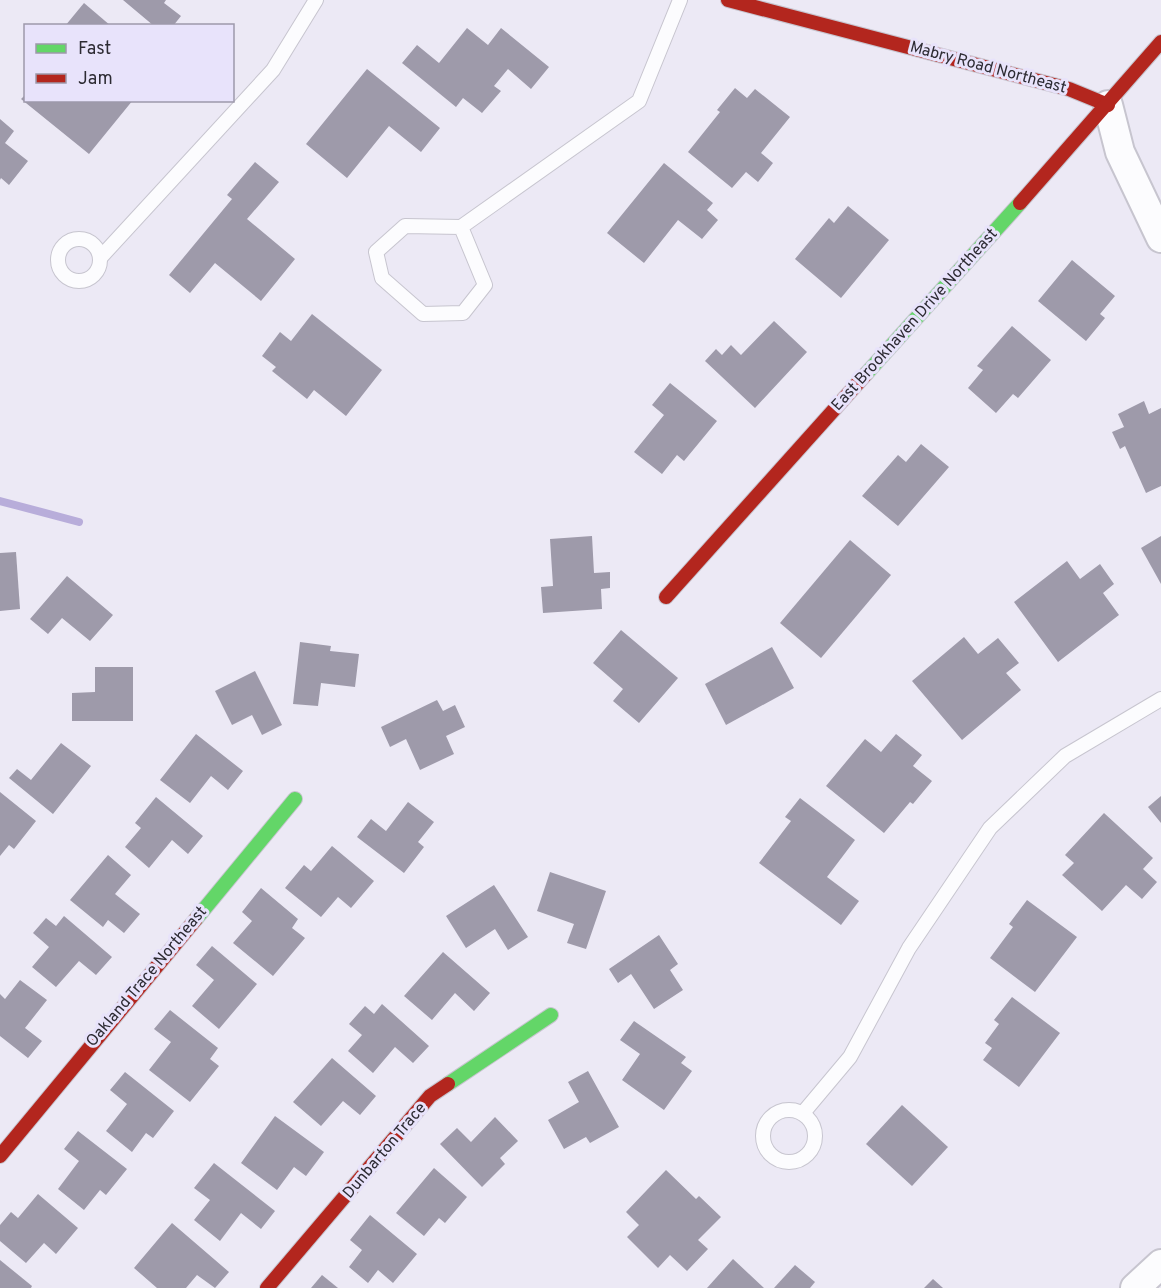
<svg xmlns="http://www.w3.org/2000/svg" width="1161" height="1288" font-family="Overpass,sans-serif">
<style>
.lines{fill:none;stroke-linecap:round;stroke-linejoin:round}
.stream{stroke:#b8adda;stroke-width:8}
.building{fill:#9e9aaa}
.lane-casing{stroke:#c7c5cf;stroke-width:16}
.street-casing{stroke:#c7c5cf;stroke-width:32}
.fast-casing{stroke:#c7c5cf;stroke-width:16}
.jam-casing{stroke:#c7c5cf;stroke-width:16}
.lane{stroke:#fcfcfe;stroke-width:14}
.street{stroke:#fcfcfe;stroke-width:28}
.fast{stroke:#63d668;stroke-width:14}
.jam{stroke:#b3261e;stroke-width:14}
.labels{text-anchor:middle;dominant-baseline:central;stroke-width:6;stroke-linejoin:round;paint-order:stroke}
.street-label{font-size:16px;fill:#2d2b33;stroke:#e8e3fb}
</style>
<rect width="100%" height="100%" fill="#ece9f5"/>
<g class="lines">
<path class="stream" d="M0,501L79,522"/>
</g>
<g class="building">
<path d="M123,0H166L164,3L181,16L173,26H154Z"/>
<path d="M84,3L111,26H65Z"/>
<path d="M467,28L488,45L501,28L549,67L531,89L508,69L494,86L501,91L482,113L463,98L456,107L402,63L417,45L439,63Z"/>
<path d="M367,69L440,128L421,152L389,126L347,178L306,144Z"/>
<path d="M735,88L747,98L755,89L790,117L761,153L773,163L758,182L746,172L732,188L688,152L720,112L717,110Z"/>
<path d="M26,94V100H133L89,154L21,99Z"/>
<path d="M0,119L14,131L5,143L28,161L9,185L1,178L0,180Z"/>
<path d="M255,162L279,182L247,219L295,259L261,301L215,263L190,293L169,275L232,199L227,195Z"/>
<path d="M664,163L713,203L707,210L718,220L702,239L678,220L644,263L607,233Z"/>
<path d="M848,206L889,240L841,298L795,259L829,218L834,223Z"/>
<path d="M1072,260L1115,296L1100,314L1105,318L1086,341L1038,301Z"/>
<path d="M312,314L382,370L346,416L314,390L307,399L272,371L276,367L262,356L280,332L291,341Z"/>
<path d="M774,321L807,352L755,408L705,361L716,349L722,355L731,345L741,355Z"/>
<path d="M1012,326L1051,360L1018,398L1013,394L996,413L968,388L983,370L977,366Z"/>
<path d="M670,383L717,421L684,461L677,455L662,474L634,452L664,415L652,405Z"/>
<path d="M1144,401L1149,414L1161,408V486L1146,493L1125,446L1120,449L1112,432L1124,427L1118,414Z"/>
<path d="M921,444L949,467L898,526L862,496L898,455L906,462Z"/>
<path d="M592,536L594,573L610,572V588L601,589L602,609L543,613L541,587L553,586L550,539Z"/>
<path d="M1161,536V584L1141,548Z"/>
<path d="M850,540L891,575L821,658L780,623Z"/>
<path d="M16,552L20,609L0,611V553Z"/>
<path d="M1067,561L1080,579L1100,564L1114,584L1103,593L1119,615L1058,662L1014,602Z"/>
<path d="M67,576L113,615L90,641L62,618L48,634L30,619Z"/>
<path d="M621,630L678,678L639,723L613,701L623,689L593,663Z"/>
<path d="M964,637L978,654L998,638L1019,663L1006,673L1021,690L962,740L912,681Z"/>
<path d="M300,642L331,646L330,651L359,654L355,687L321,683L318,706L293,704Z"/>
<path d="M772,647L794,688L726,725L705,684Z"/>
<path d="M95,667H133V721H72V693L95,692Z"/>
<path d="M255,671L282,725L262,735L252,715L232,725L215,691Z"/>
<path d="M437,700L443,711L455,705L465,727L446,736L454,754L420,770L406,739L390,747L381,727Z"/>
<path d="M196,734L243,771L228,790L211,776L190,803L160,780Z"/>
<path d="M896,734L922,755L913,766L932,781L913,804L910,802L884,833L826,786L865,739L881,752Z"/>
<path d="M61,743L91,766L53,814L9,778L17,769L31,780Z"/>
<path d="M0,792L36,821L14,849L9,845L0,856Z"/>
<path d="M1161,796V823L1148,807Z"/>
<path d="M156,797L203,836L188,854L172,840L149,868L125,847L141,828L135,823Z"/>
<path d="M800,798L855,840L827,877L859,901L841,925L759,863L791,821L785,817Z"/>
<path d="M408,802L434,822L418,842L424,847L404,873L357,837L371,819L386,831Z"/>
<path d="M1104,813L1153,858L1143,869L1157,882L1142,899L1126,885L1102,911L1062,875L1074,863L1065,855Z"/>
<path d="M332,846L374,881L351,908L338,897L321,917L285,888L304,865L311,871Z"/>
<path d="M108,855L131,875L115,894L140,914L124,933L108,920L103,927L70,900Z"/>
<path d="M550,872L606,891L586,949L567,943L574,924L537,911Z"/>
<path d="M494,885L528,937L508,950L495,929L466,948L446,916Z"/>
<path d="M261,888L298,919L292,928L305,938L273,976L233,943L252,921L242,912Z"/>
<path d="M1027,900L1077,937L1035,992L990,958L1013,927L1009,924Z"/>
<path d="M64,916L112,957L96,975L79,961L56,987L32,967L49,947L33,933L46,918L56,926Z"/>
<path d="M659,935L678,964L670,970L683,990L654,1009L631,974L618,983L609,969Z"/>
<path d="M212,946L257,984L219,1029L192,1006L214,980L196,965Z"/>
<path d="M443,952L490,993L474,1011L455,993L432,1020L404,996Z"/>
<path d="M20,980L47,1000L25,1028L42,1041L28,1058L0,1036V994L5,999Z"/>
<path d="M1012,997L1060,1033L1019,1087L983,1060L992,1048L985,1043L999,1024L994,1020Z"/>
<path d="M382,1004L429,1046L413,1063L395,1047L373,1073L348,1051L362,1035L349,1024L365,1006L374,1014Z"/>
<path d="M170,1010L218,1048L210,1059L219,1066L190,1102L149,1070L171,1042L154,1029Z"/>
<path d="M634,1021L686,1057L681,1063L692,1071L664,1110L622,1080L640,1054L620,1040Z"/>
<path d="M332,1058L376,1096L360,1115L343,1101L321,1126L293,1102Z"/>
<path d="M588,1071L619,1127L590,1143L586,1137L564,1149L548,1120L579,1102L568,1082Z"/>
<path d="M125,1072L174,1111L153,1138L146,1133L132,1152L106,1131L127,1104L110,1090Z"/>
<path d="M902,1105L948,1147L912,1186L866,1144Z"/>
<path d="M275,1116L324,1152L306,1176L294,1167L277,1190L241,1163Z"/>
<path d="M495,1117L518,1141L500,1158L505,1164L482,1187L440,1144L457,1128L471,1142Z"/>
<path d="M78,1131L127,1169L106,1195L100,1190L84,1210L58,1189L79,1161L64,1149Z"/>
<path d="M214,1163L275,1211L261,1229L241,1213L220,1241L194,1220L210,1200L194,1188Z"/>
<path d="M434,1168L467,1197L445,1223L439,1218L424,1236L396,1213Z"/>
<path d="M666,1170L696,1199L699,1196L721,1217L698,1240L708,1249L687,1271L670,1255L658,1268L627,1237L639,1225L626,1212Z"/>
<path d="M38,1194L78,1228L56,1254L44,1243L26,1263L0,1241V1225L11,1212L18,1218Z"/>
<path d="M370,1215L417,1254L393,1283L378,1270L368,1283L349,1267L362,1250L350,1240Z"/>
<path d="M172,1223L229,1272L215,1288L197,1275L186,1288H157L134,1268Z"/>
<path d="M733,1259L764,1288H707Z"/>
<path d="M0,1260L32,1286L31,1288H0Z"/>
<path d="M795,1265L815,1282L810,1288H774Z"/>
<path d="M322,1275L338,1288H311Z"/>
<path d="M933,1279L943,1288H924Z"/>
</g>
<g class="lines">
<defs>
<g id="lane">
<path d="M461,227L485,285L463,313L423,314L382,278L376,252L405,226L461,227L639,101L680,0"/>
<circle cx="79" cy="260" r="21"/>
<path d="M100,258L273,70L316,0"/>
<circle cx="789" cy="1136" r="26"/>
<path d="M803,1113L850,1057L909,948L990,828L1065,756L1161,699"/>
</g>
<g id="street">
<path d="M1108,105L1120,152L1161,238"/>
<path d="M1135,1288L1161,1264"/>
</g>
<g id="fast">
<path d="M866,374L1020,203"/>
<path d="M196,919L295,799"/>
<path d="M448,1084L551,1015"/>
</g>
<g id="jam">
<path d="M728,0L1069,89L1108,105"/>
<path d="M1020,203L1161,42"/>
<path d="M666,597L866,374"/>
<path d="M0,1156L196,919"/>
<path d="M267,1288L430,1096L448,1084"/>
</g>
</defs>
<use href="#lane" class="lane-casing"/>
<use href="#street" class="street-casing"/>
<use href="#fast" class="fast-casing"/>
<use href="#jam" class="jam-casing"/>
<use href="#lane" class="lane"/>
<use href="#street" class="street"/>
<use href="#fast" class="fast"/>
<use href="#jam" class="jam"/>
</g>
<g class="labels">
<g class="street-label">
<text transform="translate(988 68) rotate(15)">Mabry Road Northeast</text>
<text transform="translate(915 320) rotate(-48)">East Brookhaven Drive Northeast</text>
<text transform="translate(147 977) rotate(-50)">Oakland Trace Northeast</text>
<text transform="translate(385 1151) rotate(-50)">Dunbarton Trace</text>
</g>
</g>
<rect x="24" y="24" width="210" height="78" fill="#e8e3fb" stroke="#9d99ab" stroke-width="1.5"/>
<rect x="36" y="44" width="30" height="9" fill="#63d668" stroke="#9d99ab" stroke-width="1.5"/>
<text x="78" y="54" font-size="18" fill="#2d2b33">Fast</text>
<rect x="36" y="74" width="30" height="9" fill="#b3261e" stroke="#9d99ab" stroke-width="1.5"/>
<text x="78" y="84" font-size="18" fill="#2d2b33">Jam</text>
</svg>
